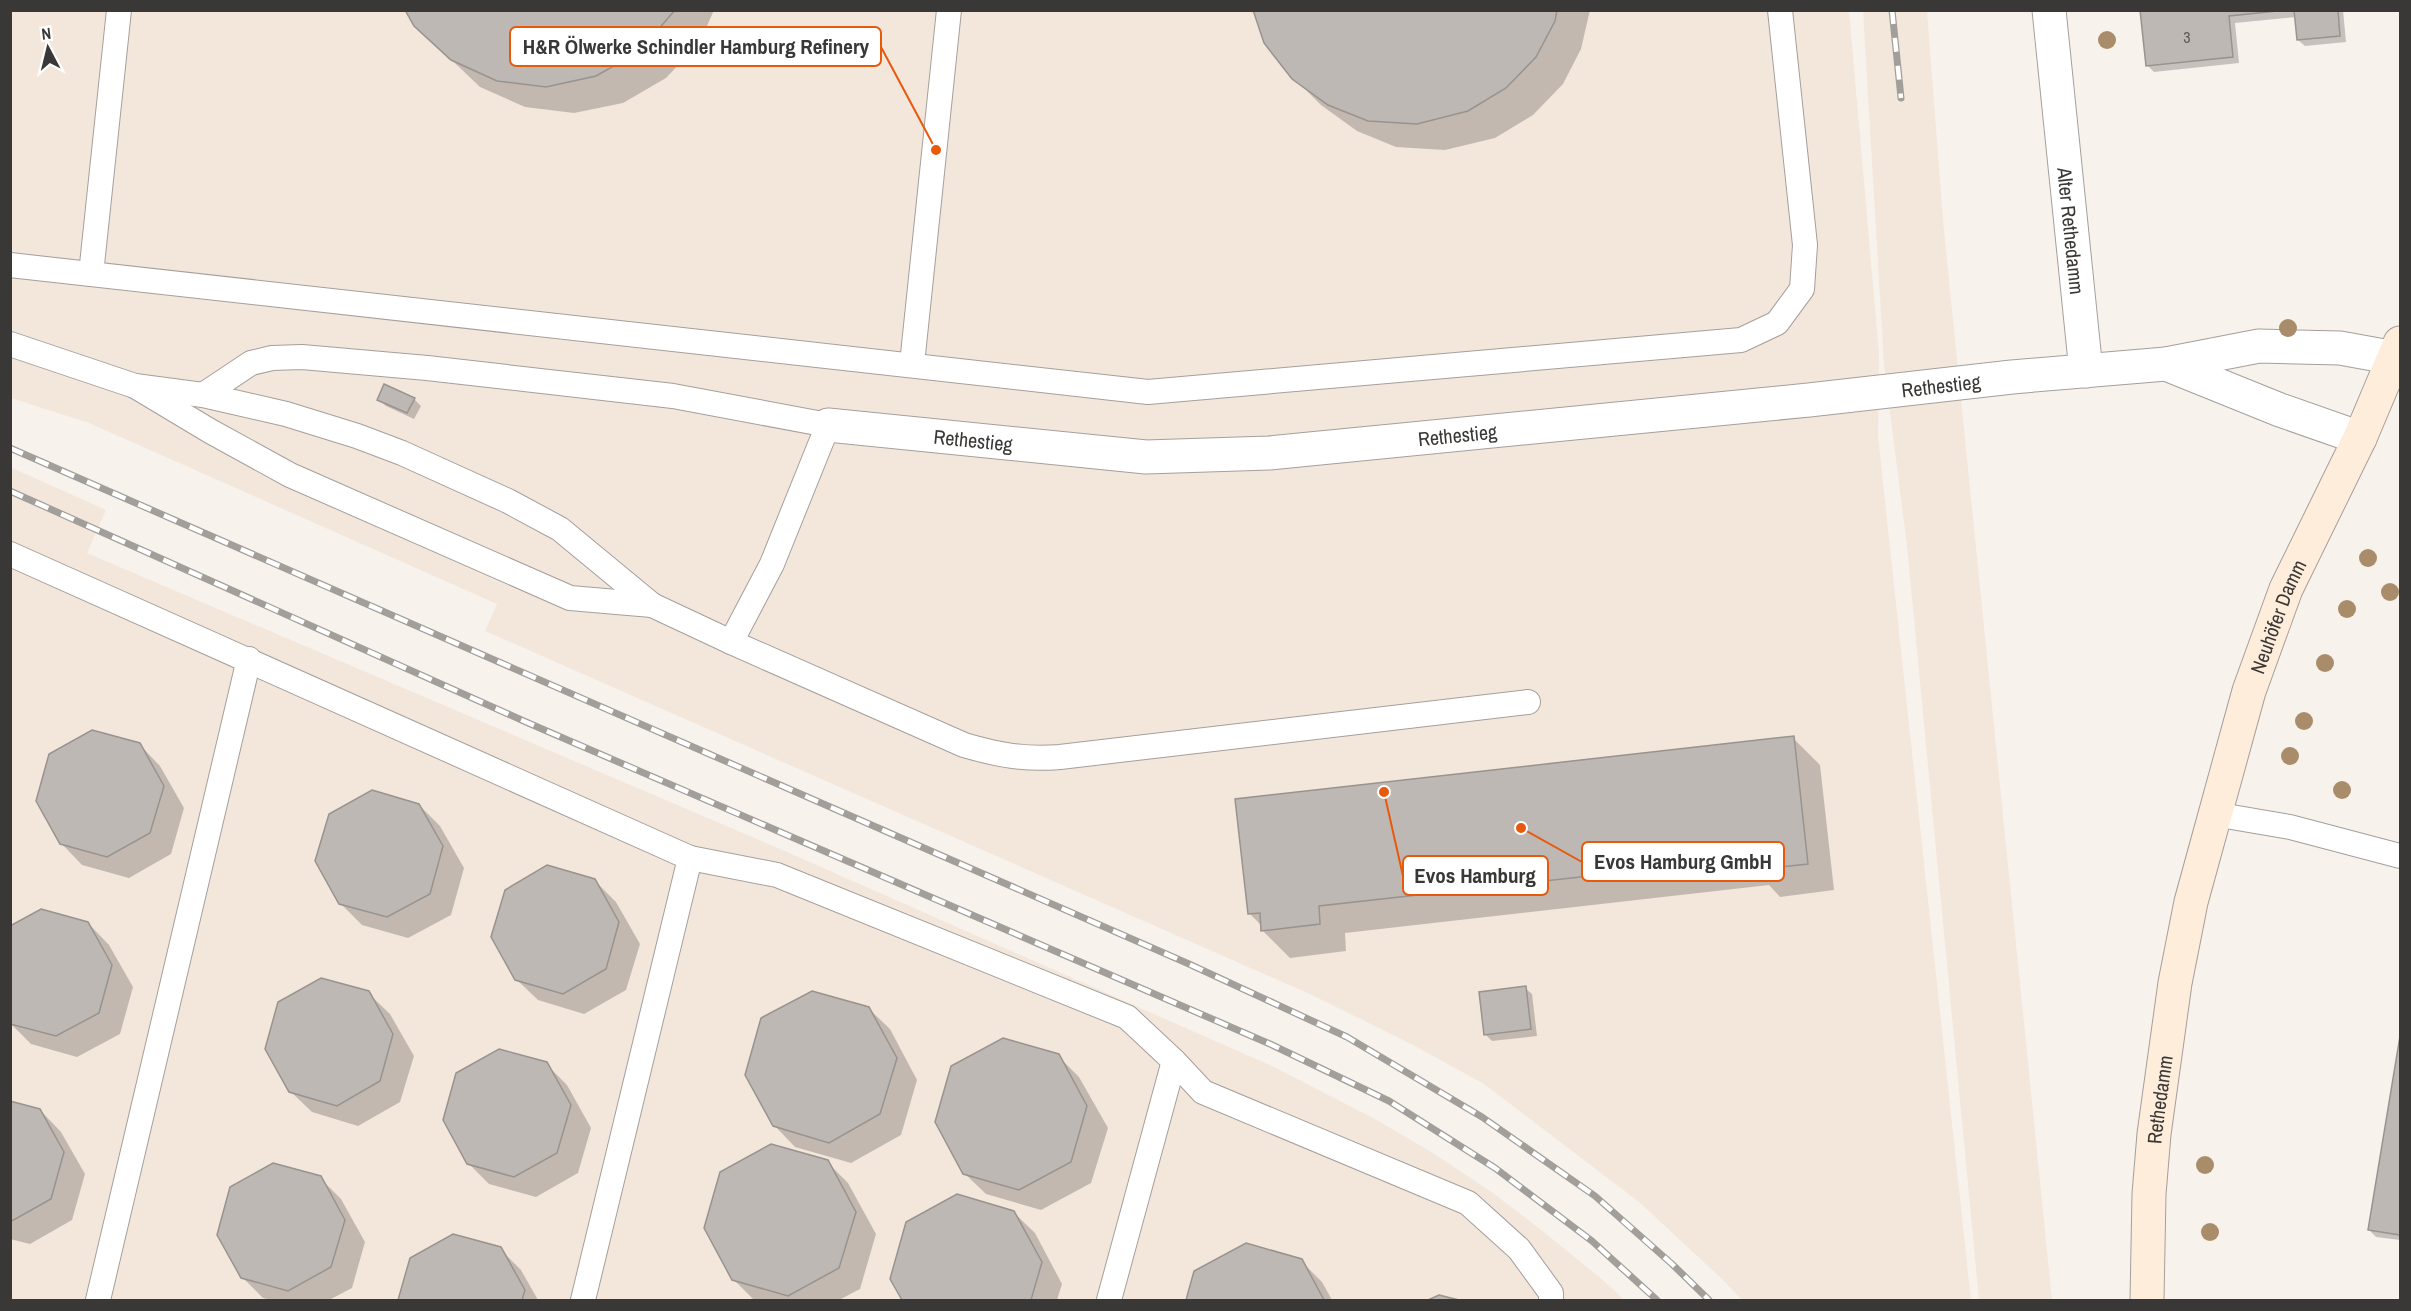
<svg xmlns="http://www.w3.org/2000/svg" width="2411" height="1311" font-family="'Archivo Narrow',sans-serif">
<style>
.built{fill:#f3e7dc}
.shadow{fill:#0003}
.building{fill:#beb8b4;stroke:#98938e;stroke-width:1.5}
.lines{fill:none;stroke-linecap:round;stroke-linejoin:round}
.service-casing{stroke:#a59f9b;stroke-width:26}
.minor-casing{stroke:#a59f9b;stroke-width:35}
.secondary-casing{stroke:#a59f9b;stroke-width:35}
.service{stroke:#fff;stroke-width:24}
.minor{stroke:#fff;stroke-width:33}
.secondary{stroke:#ffeddb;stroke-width:33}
.rail-casing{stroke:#a29e9a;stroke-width:7}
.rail{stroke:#fff;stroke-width:4.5;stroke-dasharray:14;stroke-linecap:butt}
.tree{fill:#a98d6b}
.labels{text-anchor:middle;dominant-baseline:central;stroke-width:6;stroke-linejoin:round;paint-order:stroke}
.number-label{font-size:16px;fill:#5b5856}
.street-label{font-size:20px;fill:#3a3836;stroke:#fff}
.leader{fill:none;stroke:#e8590c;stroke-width:2}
.callout-dot{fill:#e8590c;stroke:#fff;stroke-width:2}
.callout{fill:#fff;stroke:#e8590c;stroke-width:2}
.callout-label{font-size:21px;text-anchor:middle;font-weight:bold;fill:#3a3836}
</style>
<rect width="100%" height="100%" fill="#f8f2ed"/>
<g class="built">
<path d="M11,11H1849L1879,353L1878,436L1971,1300H1742L1722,1279L1639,1202L1484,1084L1413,1045L1312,995L485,631L497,604L89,423L11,398Z"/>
<path d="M1863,11H1927L1944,231L2052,1300H1979L1907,546L1884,365Z"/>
<path d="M10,467L106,510L87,553L778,848L1274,1067L1375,1119L1433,1153L1493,1193L1540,1229L1603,1280L1624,1300H11Z"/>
</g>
<g class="shadow">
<path d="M407,10H714L700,42L666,78L623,103L574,113L525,107L480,87L415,25Z"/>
<path d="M1255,10H1590L1581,49L1563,84L1533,115L1495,138L1445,150L1396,147L1357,131L1321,105L1294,78Z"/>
<path d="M2142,10H2343L2346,42L2305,46L2298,40L2296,17L2235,23L2239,63L2154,72L2147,65Z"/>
<path d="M379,399H414L421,406L414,419L386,406Z"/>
<path d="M1793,738L1820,765L1834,890L1780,897L1769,885L1345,933L1346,951L1290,958L1263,931L1262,926L1249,913Z"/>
<path d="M139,744L160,766L184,808L171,854L129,878L82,865L61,843Z"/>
<path d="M419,805L440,826L464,868L451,915L408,938L362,925L340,903Z"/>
<path d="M595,881L616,902L640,944L626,990L584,1014L538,1000L516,979Z"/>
<path d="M88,923L109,945L133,987L120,1034L77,1057L31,1044L10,1023Z"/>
<path d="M1525,988L1532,994L1537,1036L1492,1041L1485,1034Z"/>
<path d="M368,993L390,1014L414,1056L400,1102L358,1126L312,1112L290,1091Z"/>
<path d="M868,1008L890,1029L917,1080L901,1135L851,1163L795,1147L774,1125Z"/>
<path d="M2400,1045V1240L2376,1237L2369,1230Z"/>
<path d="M1058,1056L1079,1077L1108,1128L1091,1183L1041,1210L986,1194L964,1173Z"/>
<path d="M546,1064L567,1085L591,1128L578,1173L536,1197L489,1184L468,1163Z"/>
<path d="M10,1102L40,1110L61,1132L85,1174L72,1220L30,1244L10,1239Z"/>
<path d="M827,1162L848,1183L876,1234L860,1289L839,1300H754L733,1279Z"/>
<path d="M320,1178L341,1199L365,1242L352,1288L329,1300H271L263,1298L242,1277Z"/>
<path d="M1013,1212L1035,1233L1062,1284L1057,1300H903L891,1278Z"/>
<path d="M500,1249L521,1270L538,1300H399L411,1259Z"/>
<path d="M1301,1261L1322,1282L1332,1300H1187L1195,1272Z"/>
</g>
<g class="building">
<path d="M405,10H675L639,52L596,76L546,87L497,81L451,60L414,26Z"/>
<path d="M1253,10H1557L1555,21L1536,57L1506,88L1468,111L1417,124L1368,121L1328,105L1292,79L1264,43Z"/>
<path d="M2140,10H2287L2229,16L2233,57L2146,66Z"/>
<path d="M2294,10H2338L2340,36L2297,40Z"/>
<path d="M384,384L415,398L407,413L377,400Z"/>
<path d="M92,730L140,743L164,786L150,833L107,857L60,844L36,801L49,754Z"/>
<path d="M1794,736L1808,864L1752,870L1751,858L1319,906L1320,924L1261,931L1260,913L1248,914L1235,799Z"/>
<path d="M372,790L419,804L443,846L430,894L387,917L339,904L315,861L329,814Z"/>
<path d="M547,865L595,879L619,922L606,969L563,994L515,980L491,937L505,890Z"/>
<path d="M41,909L88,922L112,965L99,1013L56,1036L10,1024V926Z"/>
<path d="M321,978L369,991L393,1034L380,1081L337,1106L289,1092L265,1049L278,1002Z"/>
<path d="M1526,986L1531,1029L1484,1035L1479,992Z"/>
<path d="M812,991L869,1007L897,1058L880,1114L829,1143L773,1126L745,1075L761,1018Z"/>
<path d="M2400,1036V1235L2368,1230Z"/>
<path d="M1003,1038L1059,1054L1087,1106L1071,1162L1019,1190L963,1174L935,1122L951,1066Z"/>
<path d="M499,1049L547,1062L571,1105L557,1153L514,1177L467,1164L443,1120L456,1073Z"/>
<path d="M10,1101L40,1109L64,1152L51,1199L10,1222Z"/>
<path d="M771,1144L828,1160L856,1212L839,1268L788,1296L732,1280L704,1228L720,1172Z"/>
<path d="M273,1163L321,1176L345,1220L331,1267L288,1291L241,1278L217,1235L230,1187Z"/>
<path d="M957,1194L1014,1211L1042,1262L1031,1300H902L890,1279L906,1222Z"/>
<path d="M453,1234L501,1247L525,1290L522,1300H398L410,1258Z"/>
<path d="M1246,1243L1302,1259L1324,1300H1186L1194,1271Z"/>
<path d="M1439,1295L1459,1300H1428Z"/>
</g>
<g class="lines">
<defs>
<g id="service">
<path d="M10,265L1148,392L1741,340L1777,323L1802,289L1805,245L1780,10"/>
<path d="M91,274L119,10"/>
<path d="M10,344L135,386L210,431L290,475L570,598L652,605"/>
<path d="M912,364L949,10"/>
<path d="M135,386L203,395L286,414L357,436L402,453L508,501L560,529L652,605L731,642L964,745C998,755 1025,760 1060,757L1528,702"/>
<path d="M203,395L251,363L272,358L302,357L427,368L673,396L828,425L772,564L731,642"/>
<path d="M10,554L690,858L777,875L1127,1017L1174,1061L1203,1092L1468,1203L1519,1249L1551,1293V1300"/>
<path d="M2214,814L2290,827L2400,856"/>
<path d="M98,1300L249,659"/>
<path d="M583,1300L690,858"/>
<path d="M1109,1300L1174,1061"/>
</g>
<g id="minor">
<path id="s1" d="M2049,10L2086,371"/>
<path d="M2166,364L2280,410L2360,438"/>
<path id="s2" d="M828,425L1146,457L1269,453L1809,400L2012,377L2166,364L2259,346L2340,348L2395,358"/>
</g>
<g id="secondary">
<path id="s3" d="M2147,1300L2149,1194L2154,1134L2175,983L2191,902L2249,691L2286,589L2360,438L2400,343"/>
</g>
</defs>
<use href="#service" class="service-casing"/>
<use href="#minor" class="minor-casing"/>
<use href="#secondary" class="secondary-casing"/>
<use href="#service" class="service"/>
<use href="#minor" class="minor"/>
<use href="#secondary" class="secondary"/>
<defs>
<g id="rail">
<path d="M1892,10L1901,98"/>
<path d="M10,448L1189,964L1347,1037L1482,1117L1595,1196L1672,1264L1709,1300"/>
<path d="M10,491L526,722L1270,1044L1389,1101L1495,1168L1592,1241L1657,1300"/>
</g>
</defs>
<use href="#rail" class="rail-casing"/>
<use href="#rail" class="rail"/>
</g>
<g class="tree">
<circle cx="2107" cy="40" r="9"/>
<circle cx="2288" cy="328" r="9"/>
<circle cx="2368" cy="558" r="9"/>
<circle cx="2390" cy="592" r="9"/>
<circle cx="2347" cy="609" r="9"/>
<circle cx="2325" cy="663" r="9"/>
<circle cx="2304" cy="721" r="9"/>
<circle cx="2290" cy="756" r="9"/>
<circle cx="2342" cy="790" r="9"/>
<circle cx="2205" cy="1165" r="9"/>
<circle cx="2210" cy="1232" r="9"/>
</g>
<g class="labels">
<g class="number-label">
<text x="2187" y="37">3</text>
</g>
<g class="street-label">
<text stroke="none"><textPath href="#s1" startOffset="222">Alter Rethedamm</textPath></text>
<text stroke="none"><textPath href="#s2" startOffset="1118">Rethestieg</textPath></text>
<text stroke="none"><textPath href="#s2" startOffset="632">Rethestieg</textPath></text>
<text stroke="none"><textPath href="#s2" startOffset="146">Rethestieg</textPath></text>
<text stroke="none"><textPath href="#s3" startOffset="700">Neuhöfer Damm</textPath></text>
<text stroke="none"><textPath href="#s3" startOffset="201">Rethedamm</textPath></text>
</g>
</g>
<path class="leader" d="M936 150L881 47M1521 828L1582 862M1384 792L1403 876"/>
<g class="callout-dot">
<circle cx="936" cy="150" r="6"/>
<circle cx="1521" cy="828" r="6"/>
<circle cx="1384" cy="792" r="6"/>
</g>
<g class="callout">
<rect x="510" y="27" width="371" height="39" rx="6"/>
<rect x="1582" y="842" width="202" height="39" rx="6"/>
<rect x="1403" y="856" width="145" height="39" rx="6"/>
</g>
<g class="callout-label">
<text x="696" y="54">H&amp;R Ölwerke Schindler Hamburg Refinery</text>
<text x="1683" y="869">Evos Hamburg GmbH</text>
<text x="1475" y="883">Evos Hamburg</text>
</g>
<rect width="2411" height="1311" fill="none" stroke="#3a3836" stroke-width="24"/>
<g transform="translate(48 48) rotate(353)" stroke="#ffffff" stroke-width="4.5" paint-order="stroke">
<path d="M0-4.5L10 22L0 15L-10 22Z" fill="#3a3836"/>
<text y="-9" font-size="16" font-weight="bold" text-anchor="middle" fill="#3a3836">N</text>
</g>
</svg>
